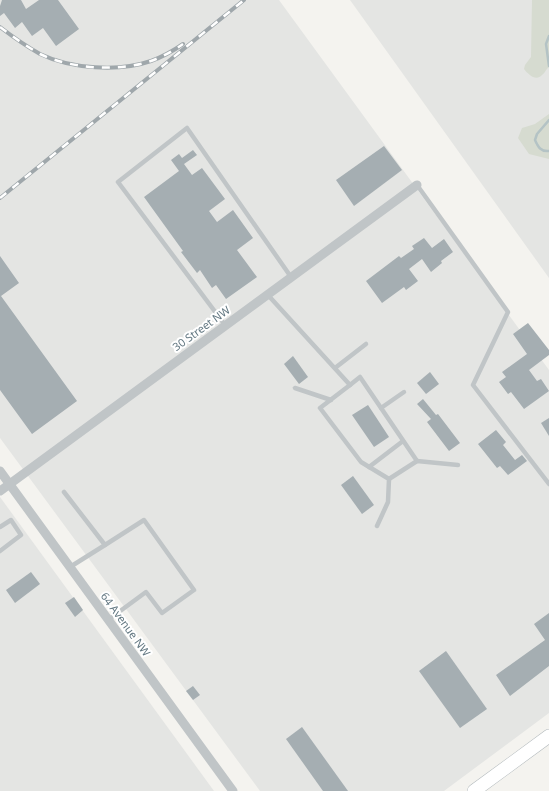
<svg xmlns="http://www.w3.org/2000/svg" width="549" height="791" font-family="'Noto Sans',sans-serif">
<style>
.built{fill:#e4e5e3}
.green{fill:#d6dbd0}
.lines{fill:none;stroke-linecap:round;stroke-linejoin:round}
.stream{stroke:#b4c3c5;stroke-width:2.5}
.building{fill:#a5aeb2}
.secondary-casing{stroke:#b2b9bc;stroke-width:14}
.service{stroke:#c0c5c7;stroke-width:4.5}
.minor{stroke:#c0c5c7;stroke-width:9}
.secondary{stroke:#fff;stroke-width:13}
.rail-casing{stroke:#9fa7ab;stroke-width:4}
.rail{stroke:#fff;stroke-width:2.5;stroke-dasharray:8;stroke-linecap:butt}
.labels{text-anchor:middle;dominant-baseline:central;stroke-width:4;stroke-linejoin:round;paint-order:stroke}
.street-label{font-size:11px;fill:#627781;stroke:#fff}
</style>
<rect width="100%" height="100%" fill="#f4f3ef"/>
<g class="built">
<path d="M0,0H279L549,370V713L444,791H260L0,438Z"/>
<path d="M350,0H549V278Z"/>
<path d="M0,497L214,791H0Z"/>
</g>
<g class="green">
<path d="M532,0H549V67C546,69 545,73 542,75C536,82 528,74 524,69L525,65L531,57Z"/>
<path d="M549,111V159L529,154L518,138L522,128L535,124L549,114Z"/>
</g>
<g class="lines">
<g class="stream">
<path d="M549,66L546,44L549,36"/>
<path d="M549,120L537,134L535,140C538,147 541,152 549,151"/>
</g>
</g>
<g class="building">
<path d="M2,0H21L26,9L39,0H58L79,29L56,46L43,28L32,36L22,22L15,28L4,13L0,16V6Z"/>
<path d="M384,146L402,170L354,206L336,180Z"/>
<path d="M193,150L197,155L184,164L192,175L202,168L225,199L209,211L217,222L233,210L253,238L237,250L257,277L226,299L216,285L212,288L200,270L197,273L181,252L183,251L144,197L179,171L171,160L179,154L182,158Z"/>
<path d="M424,238L432,248L444,239L453,252L441,261L442,263L431,272L422,259L409,269L418,281L406,290L404,287L382,303L366,281L399,256L401,258L414,249L412,246Z"/>
<path d="M0,256L19,283L1,296L77,401L32,434L0,390Z"/>
<path d="M528,323L549,350V355L529,370L537,381L541,379L549,391L524,409L511,392L508,394L499,382L506,377L502,372L527,354L513,334Z"/>
<path d="M293,356L308,377L299,384L284,364Z"/>
<path d="M430,372L439,384L426,394L417,383Z"/>
<path d="M423,399L436,415L438,414L460,443L449,451L427,422L431,419L417,404Z"/>
<path d="M368,405L389,437L374,447L352,415Z"/>
<path d="M549,418V436L541,423Z"/>
<path d="M496,430L506,442L503,445L515,460L522,455L527,461L508,475L500,466L497,468L478,444Z"/>
<path d="M353,476L374,505L362,514L341,485Z"/>
<path d="M31,572L40,584L15,603L6,590Z"/>
<path d="M74,597L83,610L75,617L65,603Z"/>
<path d="M549,613V666L510,696L496,675L545,640L534,624Z"/>
<path d="M446,651L487,709L460,728L419,671Z"/>
<path d="M193,686L200,695L193,700L186,691Z"/>
<path d="M302,727L348,791H323L286,739Z"/>
</g>
<g class="lines">
<defs>
<path id="secondary" d="M474,791L549,736"/>
</defs>
<use href="#secondary" class="secondary-casing"/>
<g class="service">
<path d="M417,185L508,312L473,385L549,484"/>
<path d="M267,294L350,385L320,408L361,462L389,479L388,502L377,526"/>
<path d="M225,325L118,182L187,128L291,277"/>
<path d="M335,368L366,344"/>
<path d="M350,385L360,377L417,461"/>
<path d="M295,388L331,400"/>
<path d="M381,408L404,392"/>
<path d="M369,467L403,441"/>
<path d="M389,479L417,461L458,465"/>
<path d="M64,492L105,545L144,520L194,590L162,613L146,592L108,620"/>
<path d="M0,527L11,520L21,535L0,551"/>
<path d="M70,567L105,545"/>
</g>
<g class="minor">
<path d="M0,471L233,791"/>
<path d="M0,491L417,185"/>
</g>
<use href="#secondary" class="secondary"/>
<defs>
<g id="rail">
<path d="M0,27C13,37 26,46 40,54C71,69 119,72 151,61C162,57 173,51 183,44"/>
<path d="M0,198L244,0"/>
</g>
</defs>
<use href="#rail" class="rail-casing"/>
<use href="#rail" class="rail"/>
</g>
<g class="labels">
<g class="street-label">
<text transform="translate(201 328) rotate(-36)">30 Street NW</text>
<text transform="translate(126 624) rotate(54)">64 Avenue NW</text>
</g>
</g>
</svg>
